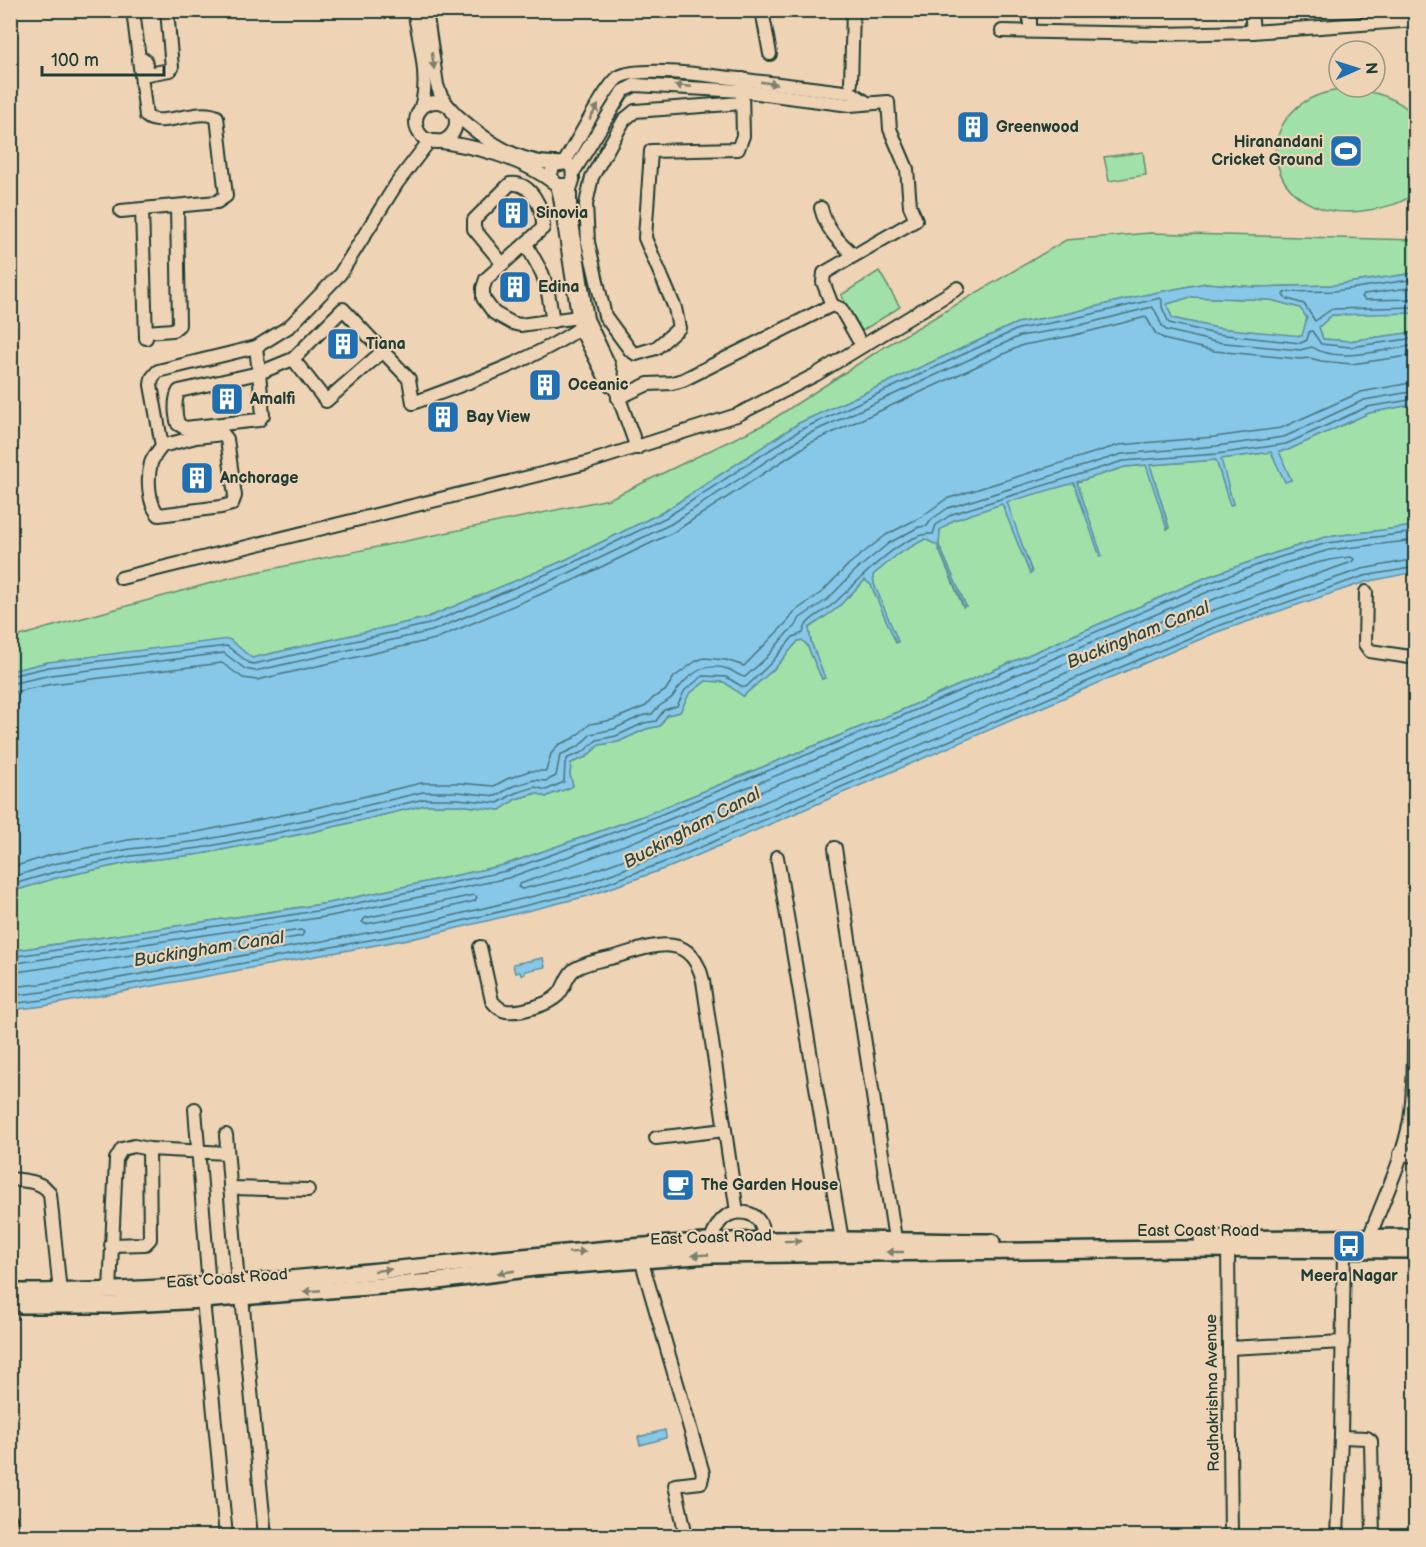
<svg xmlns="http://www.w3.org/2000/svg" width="1426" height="1547" font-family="'Balsamiq Sans',sans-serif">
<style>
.green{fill:#a1e0a9;stroke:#608e6e;stroke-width:1.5}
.water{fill:#87c7e8;stroke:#5d90a0;stroke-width:1.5;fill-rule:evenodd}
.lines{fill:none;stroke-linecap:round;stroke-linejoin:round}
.shore{stroke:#49747c;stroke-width:1.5}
.minor-casing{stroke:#1f3d34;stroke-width:16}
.major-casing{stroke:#1f3d34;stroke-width:20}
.minor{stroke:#eed3b5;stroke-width:12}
.major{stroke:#eed3b5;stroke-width:15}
.oneway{fill:#7c806e}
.labels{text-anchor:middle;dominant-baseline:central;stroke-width:4.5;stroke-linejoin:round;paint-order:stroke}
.poi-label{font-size:16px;font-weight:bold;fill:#1f3d34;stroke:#eed3b5;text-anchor:start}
.street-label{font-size:16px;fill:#1f3d34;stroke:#eed3b5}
.water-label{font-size:18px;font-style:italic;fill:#294b46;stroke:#eed3b5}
</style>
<rect width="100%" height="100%" fill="#eed3b5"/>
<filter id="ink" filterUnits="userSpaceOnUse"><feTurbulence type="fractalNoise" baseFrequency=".0167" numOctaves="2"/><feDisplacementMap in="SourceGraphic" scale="12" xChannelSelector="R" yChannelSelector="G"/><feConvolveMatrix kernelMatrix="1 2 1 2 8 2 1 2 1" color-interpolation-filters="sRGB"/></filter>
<g filter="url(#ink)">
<g class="green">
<path d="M1341,90C1369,89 1396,95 1415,116V192C1403,204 1386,207 1369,210C1259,229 1243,101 1341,90Z"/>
<path d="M1143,152L1146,175L1109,181L1104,157Z"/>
<path d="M1150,233L1415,240V273L1334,285L1255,287L1206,283L1139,296L1066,314L1017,323L799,423L665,511L565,560L426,618L252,658L48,662L11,671L10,639L50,627L233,577L609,499L767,423L881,349L1066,240Z"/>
<path d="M879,271L900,307L862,331L841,295Z"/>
<path d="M1191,297L1271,300L1301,308L1307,318L1302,337L1217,328L1172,318L1167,304Z"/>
<path d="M1372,313H1415V332L1349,341L1323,339L1319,327L1332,315Z"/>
<path d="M1415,404V526L1326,537L1275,553L1207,577L902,710L643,816L504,865L329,903L11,951V892L56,878L132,862L201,854L312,832L425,805H458L500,810L516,799L537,793L546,797C554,792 566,791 573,786L570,775L571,763L586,757L599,745L618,742L646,729L660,726L667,715L680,712L689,694L706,681L724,682L743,696L775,668L798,641L802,640L807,645L822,679L824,678L811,642L809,628L836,609L865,580L871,585L896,642H898L874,584L873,575L898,554L925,539L937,545L963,607L966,606L939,545L940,530L954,520L1002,503L1030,574L1032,572L1006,502L1074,482L1101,556L1077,482L1125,467L1147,465L1167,529L1169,527L1150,465L1216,460L1230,505L1233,504L1220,459L1271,452L1285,481L1291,480L1278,451L1288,450L1369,413Z"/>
</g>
<g class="water">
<path d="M1415,273V313L1332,315L1319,327L1323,339L1349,341L1415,332V404L1369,413L1288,450L1279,451L1291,480L1285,482L1271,452L1221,459L1233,504L1230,505L1216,460L1150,465L1169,528L1167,529L1146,465L1125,467L1077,482L1102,556L1100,557L1074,483L1007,502L1032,573L1030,574L1002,504L954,520L940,530L939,545L966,606L964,607L937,545L925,539L898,554L873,575L874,584L898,641L896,643L871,585L865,580L836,609L809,628L811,642L825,678L822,679L807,645L802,640L798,641L775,668L743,696L724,682L706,681L689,694L680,712L667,715L660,726L646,729L618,742L599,745L586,757L571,763L570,775L573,786C567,790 554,792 546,797L536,793L516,799L500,810L458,805H425L312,832L201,854L132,862L56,878L11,892V671L48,662L229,639L252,658L426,618L565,560L665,511L799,423L1017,323L1066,314L1139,296L1206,283L1255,287L1334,285ZM1191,297L1271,300L1300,308L1307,318L1302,336L1217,328L1172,318L1167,304Z"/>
<path d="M1415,526V572L1365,582L1217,632L675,865L588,896L425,936L44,1006L11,1010V951L329,903L504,865L643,816L902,710L1207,577L1275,553L1326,537Z"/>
<path d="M543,958L545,967L525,971V974L521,975L520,972L515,973L513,964Z"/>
<path d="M665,1430L666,1438L640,1445L638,1437Z"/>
</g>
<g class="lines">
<g class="shore">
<path d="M1416,279L1335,291L1285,292L1283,295L1285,298L1304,304L1315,321L1332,309L1416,307"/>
<path d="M1416,287L1364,294L1362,297L1365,300L1416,299"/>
<path d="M1351,557L1354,559L1352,562L1208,612L667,844L581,875L522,889L518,887L520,884C694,821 864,751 1034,677C1106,646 1177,612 1251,585C1283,573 1317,560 1351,557Z"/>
<path d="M10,676L49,667L227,646L249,663L254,664L429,624L568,565L667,517L802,429L1018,329L1067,320L1160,298L1162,300V307L1169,323L1216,334L1301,343L1307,340L1309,332L1312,331L1321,344L1350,347L1416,338"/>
<path d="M10,684L51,675L224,653L245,669L255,671L432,631L571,572L671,524L806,435L1020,336L1069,328L1152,307C1159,313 1158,324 1166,330L1215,342L1300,350L1312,347C1336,364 1388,349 1416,345"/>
<path d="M10,693L52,684L222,663L243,678L257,680L435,639L574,580L674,532L810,443L1023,345L1071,336L1146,317L1156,334L1167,340L1214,351L1300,359L1310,358L1321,361L1351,364L1416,355"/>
<path d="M10,868L51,855L128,840L197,832L307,810L421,783H459L494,786L507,779L529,771H546L551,754L558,745L574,738L590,724L612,720L646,706L653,698L665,691L674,677L696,661L704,658L726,660L744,666L788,621L794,612L822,592L849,564L886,535L921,517L946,499L1119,445L1214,437L1281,428L1361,392L1416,382"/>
<path d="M10,878L53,864L130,849L199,841L309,819L423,792H458L496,796L513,786L534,780L546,781L556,776L560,755L579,746L591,734L614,729L641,716L652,714C659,703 669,702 673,696C686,676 703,661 728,669C735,672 739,676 745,677L766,658L788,632L795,627L800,618L828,599L855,571L889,543L919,527L927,526L932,519L948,508L1122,454L1216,446L1284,437L1364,400L1416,391"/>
<path d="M10,885L55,872L131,856L200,848L311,826L424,799H458L498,803L515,793L535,787L546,790L564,782L565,763L568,758L583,752L597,740L616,736L644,723L656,721L664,710L677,706L685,690L703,676L726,677L743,687H746L771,663L793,637L803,633C805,619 821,614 832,605C856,585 900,532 933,534L936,525L952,514L1123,461L1217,454L1286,444L1367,407L1416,399"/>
<path d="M474,895L477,897L475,901L420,914L365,924L362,922L365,918Z"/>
<path d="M10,957L330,909L506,871L645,821L904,715L1209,583L1277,558L1327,543L1416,532"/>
<path d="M10,964L331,916L508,878L648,828L907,722L1212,590L1279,565L1329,550L1416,540"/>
<path d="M10,973L301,930L304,932L302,936L40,984L10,987"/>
<path d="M10,996L42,992L422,923L584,884L670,852L1212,620L1362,569L1416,559"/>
<path d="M10,1004L43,1000L424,930L586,891L673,859L1215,627L1364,576L1416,567"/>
</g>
<defs>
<g id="minor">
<path d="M414,10C419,40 431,82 420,110"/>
<path d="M426,10L437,85L441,96L449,107"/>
<path d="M762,10L770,54"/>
<path d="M1251,10L1253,32"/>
<path d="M1030,30V10"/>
<path d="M1002,31L1161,34L1253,32L1416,20"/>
<path d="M145,60L148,74L170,70L172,68L167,10"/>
<path d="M851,83L853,10"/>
<circle cx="436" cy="122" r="20"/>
<path d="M742,103L635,111L624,120L592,177L586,204L588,242L605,316L630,350L636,354L656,348L679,328L675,308L645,238L651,151L738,149L743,136L742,91L743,79"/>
<path d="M452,111C481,137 517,165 558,163"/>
<path d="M435,141C474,146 522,158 554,183"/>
<path d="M564,163C574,147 607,84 619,77C644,63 747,81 779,84C804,87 828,90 852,93L867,103"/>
<path d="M574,171L623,91L635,85L742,91L850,105L888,102L890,129L907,169L910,206L916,220L824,273L823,282L832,305"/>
<path d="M573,180L570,190V210L587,319L608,363L616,390L637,448"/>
<path d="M557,185H568L573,179L572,167L566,163L554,165L550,176L557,185L560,197L580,328L608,383L616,390"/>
<path d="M821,208C826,229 838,241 854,255"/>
<path d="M142,210L146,338"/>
<path d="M121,211L217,202L226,196L217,117C197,107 161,129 146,116L133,10"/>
<path d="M526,244L542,273L547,287L553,321"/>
<path d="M502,263L474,229V220L510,184C531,181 544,209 543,228L486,279L483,288V298L494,313L512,323L520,325L586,316"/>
<path d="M146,332L173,330L179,325L177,206"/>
<path d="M256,347L259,373L293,359L343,309L409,379L413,403C466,383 534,360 580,328"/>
<path d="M293,359L326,401L382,352"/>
<path d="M259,373L263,415L259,420L185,428L178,424C175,415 174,399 179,391Z"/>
<path d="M618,398L648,384L672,383L683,380L832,305L841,309L858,339"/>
<path d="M196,437L162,446C158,451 153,457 151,463C147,478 148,504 159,515L221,507L232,504L235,496L227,439L223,434L196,437V427"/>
<path d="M162,446L151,385L152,378L158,371L256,347L290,326L340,274L397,183L430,140"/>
<path d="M121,578L586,463L737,415L815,375L958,288"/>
<path d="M1366,592L1365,644L1370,651L1416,658"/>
<path d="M835,848L895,1239"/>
<path d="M777,857L842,1240"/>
<path d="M480,947L492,1001C496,1006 500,1010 506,1011C520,1013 548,1005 558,995C565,988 566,975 575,969C586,962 602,960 614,957C652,946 691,929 703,981L737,1212"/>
<path d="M195,1109L209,1287"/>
<path d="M226,1135L238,1284"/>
<path d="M656,1138L725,1130"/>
<path d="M1400,1154L1416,1156"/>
<path d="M11,1179C25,1181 44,1181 50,1194L60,1292"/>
<path d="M230,1188L308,1190"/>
<path d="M1369,1238C1383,1200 1403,1160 1410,1120C1414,1093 1414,1065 1414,1037"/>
<path d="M711,1242C715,1225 725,1209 746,1213C752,1214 757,1217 760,1223C763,1229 764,1236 765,1242"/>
<path d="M111,1245L145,1244L150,1239L149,1149"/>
<path d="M1228,1249L1231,1536"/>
<path d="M641,1259L703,1473L701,1482L675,1485L686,1536"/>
<path d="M110,1291L116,1159L122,1149L134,1146L149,1149L227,1153"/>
<path d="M242,1297L265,1536"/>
<path d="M203,1300L226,1536"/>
<path d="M1229,1348L1343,1342"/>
<path d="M1341,1437L1367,1438L1371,1441L1373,1536"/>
<path d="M10,1519L13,1536"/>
<path d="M1337,1536L1341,1437L1344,1250"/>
</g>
<g id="major">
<path d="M1202,1239L1416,1237"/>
<path d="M10,1292C227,1293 441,1262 656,1245C768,1236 881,1241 992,1242"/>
<path d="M10,1305H110L203,1300L431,1282L534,1268L710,1255L1180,1249L1416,1250"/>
</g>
</defs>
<use href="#minor" class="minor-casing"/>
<use href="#major" class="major-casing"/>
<use href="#minor" class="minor"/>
<use href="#major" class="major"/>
</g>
<defs><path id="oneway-solid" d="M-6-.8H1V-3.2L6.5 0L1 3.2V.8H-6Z" transform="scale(1.5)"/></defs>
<g class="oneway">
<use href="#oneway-solid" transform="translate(433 61) rotate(82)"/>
<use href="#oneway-solid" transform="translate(769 83) rotate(8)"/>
<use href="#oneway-solid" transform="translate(683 86) rotate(-175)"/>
<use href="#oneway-solid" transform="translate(594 112) rotate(-59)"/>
<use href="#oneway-solid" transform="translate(793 1241) rotate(-1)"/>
<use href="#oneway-solid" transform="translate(577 1252) rotate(-4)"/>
<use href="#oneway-solid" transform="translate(895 1252) rotate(-180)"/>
<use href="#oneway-solid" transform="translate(700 1255) rotate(177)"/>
<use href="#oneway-solid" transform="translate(383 1270) rotate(-6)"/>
<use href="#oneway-solid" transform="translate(506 1272) rotate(172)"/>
<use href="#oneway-solid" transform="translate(312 1291) rotate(175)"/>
</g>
</g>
<defs>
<symbol id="building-square" viewBox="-11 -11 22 22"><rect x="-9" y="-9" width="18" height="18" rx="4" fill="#1f6fb2" stroke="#eed3b5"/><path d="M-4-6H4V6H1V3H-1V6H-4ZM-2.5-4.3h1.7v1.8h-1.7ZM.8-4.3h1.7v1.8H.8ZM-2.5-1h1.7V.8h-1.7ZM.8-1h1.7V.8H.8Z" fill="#fff"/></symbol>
<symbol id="stadium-square" viewBox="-11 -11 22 22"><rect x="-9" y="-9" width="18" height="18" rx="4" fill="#1f6fb2" stroke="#eed3b5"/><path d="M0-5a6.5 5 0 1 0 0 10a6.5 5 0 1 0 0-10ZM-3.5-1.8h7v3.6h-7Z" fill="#fff"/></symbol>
<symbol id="cafe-square" viewBox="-11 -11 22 22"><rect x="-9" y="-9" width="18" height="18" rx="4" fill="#1f6fb2" stroke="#eed3b5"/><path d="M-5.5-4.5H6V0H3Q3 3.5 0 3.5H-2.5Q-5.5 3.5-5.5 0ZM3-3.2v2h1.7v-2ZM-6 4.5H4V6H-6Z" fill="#fff"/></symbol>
<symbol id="bus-square" viewBox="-11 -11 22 22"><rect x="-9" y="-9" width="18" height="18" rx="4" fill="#1f6fb2" stroke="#eed3b5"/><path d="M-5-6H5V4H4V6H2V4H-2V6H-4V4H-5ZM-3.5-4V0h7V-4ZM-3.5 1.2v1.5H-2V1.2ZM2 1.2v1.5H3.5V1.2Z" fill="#fff"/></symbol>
</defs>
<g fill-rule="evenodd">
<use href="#building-square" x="954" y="108" width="38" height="38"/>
<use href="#stadium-square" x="1327" y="132" width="38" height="38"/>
<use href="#building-square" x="494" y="194" width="38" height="38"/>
<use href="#building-square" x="496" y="268" width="38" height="38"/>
<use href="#building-square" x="324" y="325" width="38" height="38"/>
<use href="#building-square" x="526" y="366" width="38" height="38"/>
<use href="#building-square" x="208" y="380" width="38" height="38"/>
<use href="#building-square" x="424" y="398" width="38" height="38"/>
<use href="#building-square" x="178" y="459" width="38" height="38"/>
<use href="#cafe-square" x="659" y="1166" width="38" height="38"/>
<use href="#bus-square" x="1330" y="1227" width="38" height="38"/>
</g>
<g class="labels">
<g class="poi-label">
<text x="996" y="127">Greenwood</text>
<text x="1323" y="142" text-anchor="end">Hiranandani<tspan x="1323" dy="18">Cricket Ground</tspan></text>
<text x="536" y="213">Sinovia</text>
<text x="538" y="287">Edina</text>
<text x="366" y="344">Tiana</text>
<text x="568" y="385">Oceanic</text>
<text x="250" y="399">Amalfi</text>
<text x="466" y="417">Bay View</text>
<text x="220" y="478">Anchorage</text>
<text x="701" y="1185">The Garden House</text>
<text x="1349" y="1276" text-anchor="middle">Meera Nagar</text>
</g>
<g class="street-label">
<text x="1198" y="1231">East Coast Road</text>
<text transform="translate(711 1238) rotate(-2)">East Coast Road</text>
<text transform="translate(227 1279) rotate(-4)">East Coast Road</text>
<text transform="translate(1213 1393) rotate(-91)">Radhakrishna Avenue</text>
</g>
<g class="water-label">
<text transform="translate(1138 635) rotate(-22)">Buckingham Canal</text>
<text transform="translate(692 828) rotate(-28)">Buckingham Canal</text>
<text transform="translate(209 949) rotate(-9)">Buckingham Canal</text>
</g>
</g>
<rect width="1426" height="1547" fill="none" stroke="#eed3b5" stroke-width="36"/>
<rect x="18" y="18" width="1390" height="1511" fill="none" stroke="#1f3d34" stroke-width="2" filter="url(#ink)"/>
<g transform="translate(1357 69) rotate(87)"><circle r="28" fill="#eed3b5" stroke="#9b9781" stroke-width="1.5"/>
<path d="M0-4.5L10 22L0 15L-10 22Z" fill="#1f6fb2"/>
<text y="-9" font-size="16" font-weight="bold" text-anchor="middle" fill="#1f3d34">N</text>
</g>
<path d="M42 66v9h122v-9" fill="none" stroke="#1f3d34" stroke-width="3"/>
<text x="51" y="66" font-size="18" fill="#1f3d34" stroke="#eed3b5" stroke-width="4.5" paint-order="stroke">100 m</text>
</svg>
